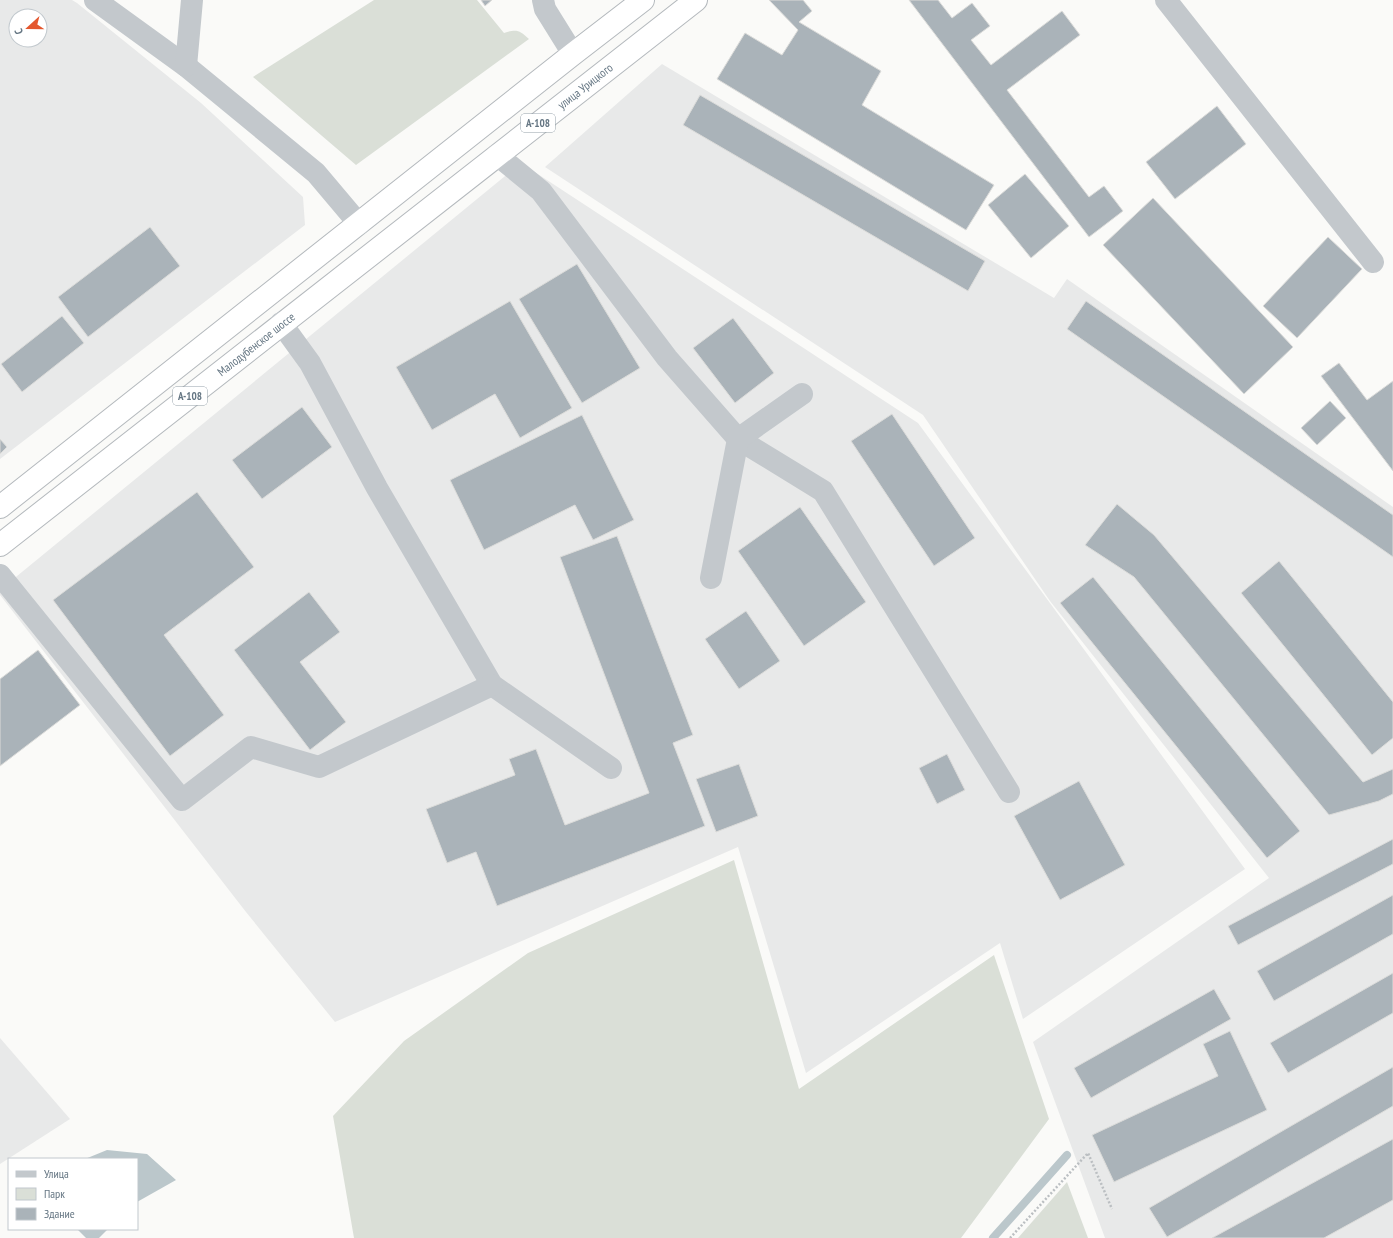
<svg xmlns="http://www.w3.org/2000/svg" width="1393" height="1238" font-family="'PT Sans Narrow',sans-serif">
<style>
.built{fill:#e8e9e9;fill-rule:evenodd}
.green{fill:#dadfd7}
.water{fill:#bbc7cb}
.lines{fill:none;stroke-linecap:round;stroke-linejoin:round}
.stream{stroke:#bbc7cb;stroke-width:8}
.building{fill:#aab3b9;stroke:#dcdcda}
.highway-casing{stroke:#b4b9bd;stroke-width:24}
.path{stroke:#bbbfc2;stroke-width:2.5;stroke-dasharray:2 2;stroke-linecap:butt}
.minor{stroke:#c3c8cc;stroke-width:22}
.highway{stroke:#fff;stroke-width:22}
.labels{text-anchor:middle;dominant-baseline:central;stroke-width:4;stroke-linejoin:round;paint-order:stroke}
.shield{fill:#fff;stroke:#939fa8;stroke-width:1}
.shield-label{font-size:11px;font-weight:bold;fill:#657683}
.street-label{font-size:12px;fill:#657683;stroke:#fff}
</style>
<rect width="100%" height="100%" fill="#fafaf8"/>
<g class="built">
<path d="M0,0H72L77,3L201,103L303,197L305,225L0,459ZM16,16H40V40H16Z"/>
<path d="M662,64L1054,298L1067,279L1393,507V1238H1105L1033,1042L1269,878L1050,601L923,415L545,167Z"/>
<path d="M521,163L918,423L1245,869L1023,1019L1000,943L806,1073L738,847L335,1022L246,912L0,595V590Z"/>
<path d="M0,1038L70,1119L0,1164Z"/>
</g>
<g class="green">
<path d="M374,0H477L504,33C517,29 519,30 529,39L356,165L253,77Z"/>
<path d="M734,860L799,1089L994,955L1049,1119L961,1238H354L333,1116L404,1041L528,953Z"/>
<path d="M1067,1182L1088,1238H1018Z"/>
</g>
<g class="water">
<path d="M107,1150L147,1154L176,1180L137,1202V1159H85Z"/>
<path d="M77,1229H108L99,1238H86Z"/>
</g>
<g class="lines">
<path class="stream" d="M993,1238L1067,1155"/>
</g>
<g class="building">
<path d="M481,0H492L485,6Z"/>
<path d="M769,0H803L812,11L799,22L881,71L862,105L994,185L966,230L717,79L745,33L782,55L798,30Z"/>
<path d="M909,0H938L952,18L972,3L990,26L971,40L991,65L1062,11L1080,35L1007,90L1089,197L1104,186L1123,211L1089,237Z"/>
<path d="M700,95L985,261L968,291L683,125Z"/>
<path d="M1217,106L1246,144L1175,199L1146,162Z"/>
<path d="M1025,174L1069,226L1031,258L988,205Z"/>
<path d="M1153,198L1293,347L1244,394L1103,245Z"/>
<path d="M150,227L180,266L88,337L58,297Z"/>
<path d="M1328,237L1362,269L1297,338L1263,306Z"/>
<path d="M577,264L640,368L582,403L519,299Z"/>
<path d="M510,301L572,408L520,438L495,394L432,430L396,367Z"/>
<path d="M1086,301L1393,515V557L1067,329Z"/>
<path d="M62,316L84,343L22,392L1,364Z"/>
<path d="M733,318L774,373L735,403L693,348Z"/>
<path d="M1339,363L1367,400L1393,381V471L1321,376Z"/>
<path d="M1330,401L1346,418L1317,445L1301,428Z"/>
<path d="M302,407L332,447L262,499L232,460Z"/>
<path d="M892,414L975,538L934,566L851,441Z"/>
<path d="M582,415L634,520L593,540L575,505L484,550L450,480Z"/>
<path d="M0,439L7,447L0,454Z"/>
<path d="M197,492L254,567L164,635L224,715L170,756L53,600Z"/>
<path d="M1117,504L1154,535L1363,782L1393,769V794L1379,801L1329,815L1134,577L1085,545Z"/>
<path d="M800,507L866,602L804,646L738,551Z"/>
<path d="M617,536L693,735L673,743L705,826L497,906L476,852L447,863L426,809L515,775L509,759L536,749L565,825L649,793L560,557Z"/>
<path d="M1279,561L1393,702V738L1372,755L1241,593Z"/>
<path d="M1093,577L1300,831L1267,858L1060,603Z"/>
<path d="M309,592L340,632L300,662L346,722L310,750L234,650Z"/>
<path d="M746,611L780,661L739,689L705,639Z"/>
<path d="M38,650L80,705L0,766V679Z"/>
<path d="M947,754L965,790L937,804L919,768Z"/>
<path d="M739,764L758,816L716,832L696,779Z"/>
<path d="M1079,781L1125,865L1060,900L1014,816Z"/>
<path d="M1393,839V864L1238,945L1228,926Z"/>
<path d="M1393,895V934L1274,1001L1257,971Z"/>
<path d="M1393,973V1013L1288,1073L1270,1043Z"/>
<path d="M1214,989L1231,1019L1091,1098L1074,1068Z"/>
<path d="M1230,1031L1267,1110L1114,1182L1092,1135L1218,1076L1203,1044Z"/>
<path d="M1393,1067V1106L1167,1237L1149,1208Z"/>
<path d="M1393,1139V1200L1324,1238H1212Z"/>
</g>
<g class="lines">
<defs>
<g id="highway">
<path d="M0,507L573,54L643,0"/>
<path d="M0,545L696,0"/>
</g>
</defs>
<use href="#highway" class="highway-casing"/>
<path class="path" d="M1010,1238L1088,1153L1112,1209"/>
<g class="minor">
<path d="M95,0L186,66L316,173L359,224"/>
<path d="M543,0L545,9L573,54"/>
<path d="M1166,0L1373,262"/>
<path d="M186,66L192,0"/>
<path d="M497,155L541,191L667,358L738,439L823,491L1009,792"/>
<path d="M281,323L310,363L377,488L492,685L611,768"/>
<path d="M0,575L182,800L251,747L319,767L492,685"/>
<path d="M711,578L738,439L802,394"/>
</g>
<use href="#highway" class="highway"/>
</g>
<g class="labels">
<g class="shield">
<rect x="521" y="114" width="34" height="18" rx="3"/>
<rect x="173" y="387" width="34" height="18" rx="3"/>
</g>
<g class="shield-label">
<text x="538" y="123">А-108</text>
<text x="190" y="396">А-108</text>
</g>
<g class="street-label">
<text transform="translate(585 86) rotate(-38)">улица Урицкого</text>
<text transform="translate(256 344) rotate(-38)">Малодубенское шоссе</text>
</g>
</g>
<rect x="8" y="1158" width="130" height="72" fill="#ffffff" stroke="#c1c8cd"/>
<rect x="16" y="1171" width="20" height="6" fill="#c3c8cc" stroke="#c1c8cd"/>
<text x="44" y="1178" font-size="12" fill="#657683">Улица</text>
<rect x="16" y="1188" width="20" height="12" fill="#dadfd7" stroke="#c1c8cd"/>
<text x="44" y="1198" font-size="12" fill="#657683">Парк</text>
<rect x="16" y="1208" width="20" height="12" fill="#aab3b9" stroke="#c1c8cd"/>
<text x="44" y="1218" font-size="12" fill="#657683">Здание</text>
<g transform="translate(28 28) rotate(249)"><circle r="19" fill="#ffffff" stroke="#c1c8cd"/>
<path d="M0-3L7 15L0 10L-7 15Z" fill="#e4572e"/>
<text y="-6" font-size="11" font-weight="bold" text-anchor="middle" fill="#657683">С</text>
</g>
</svg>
